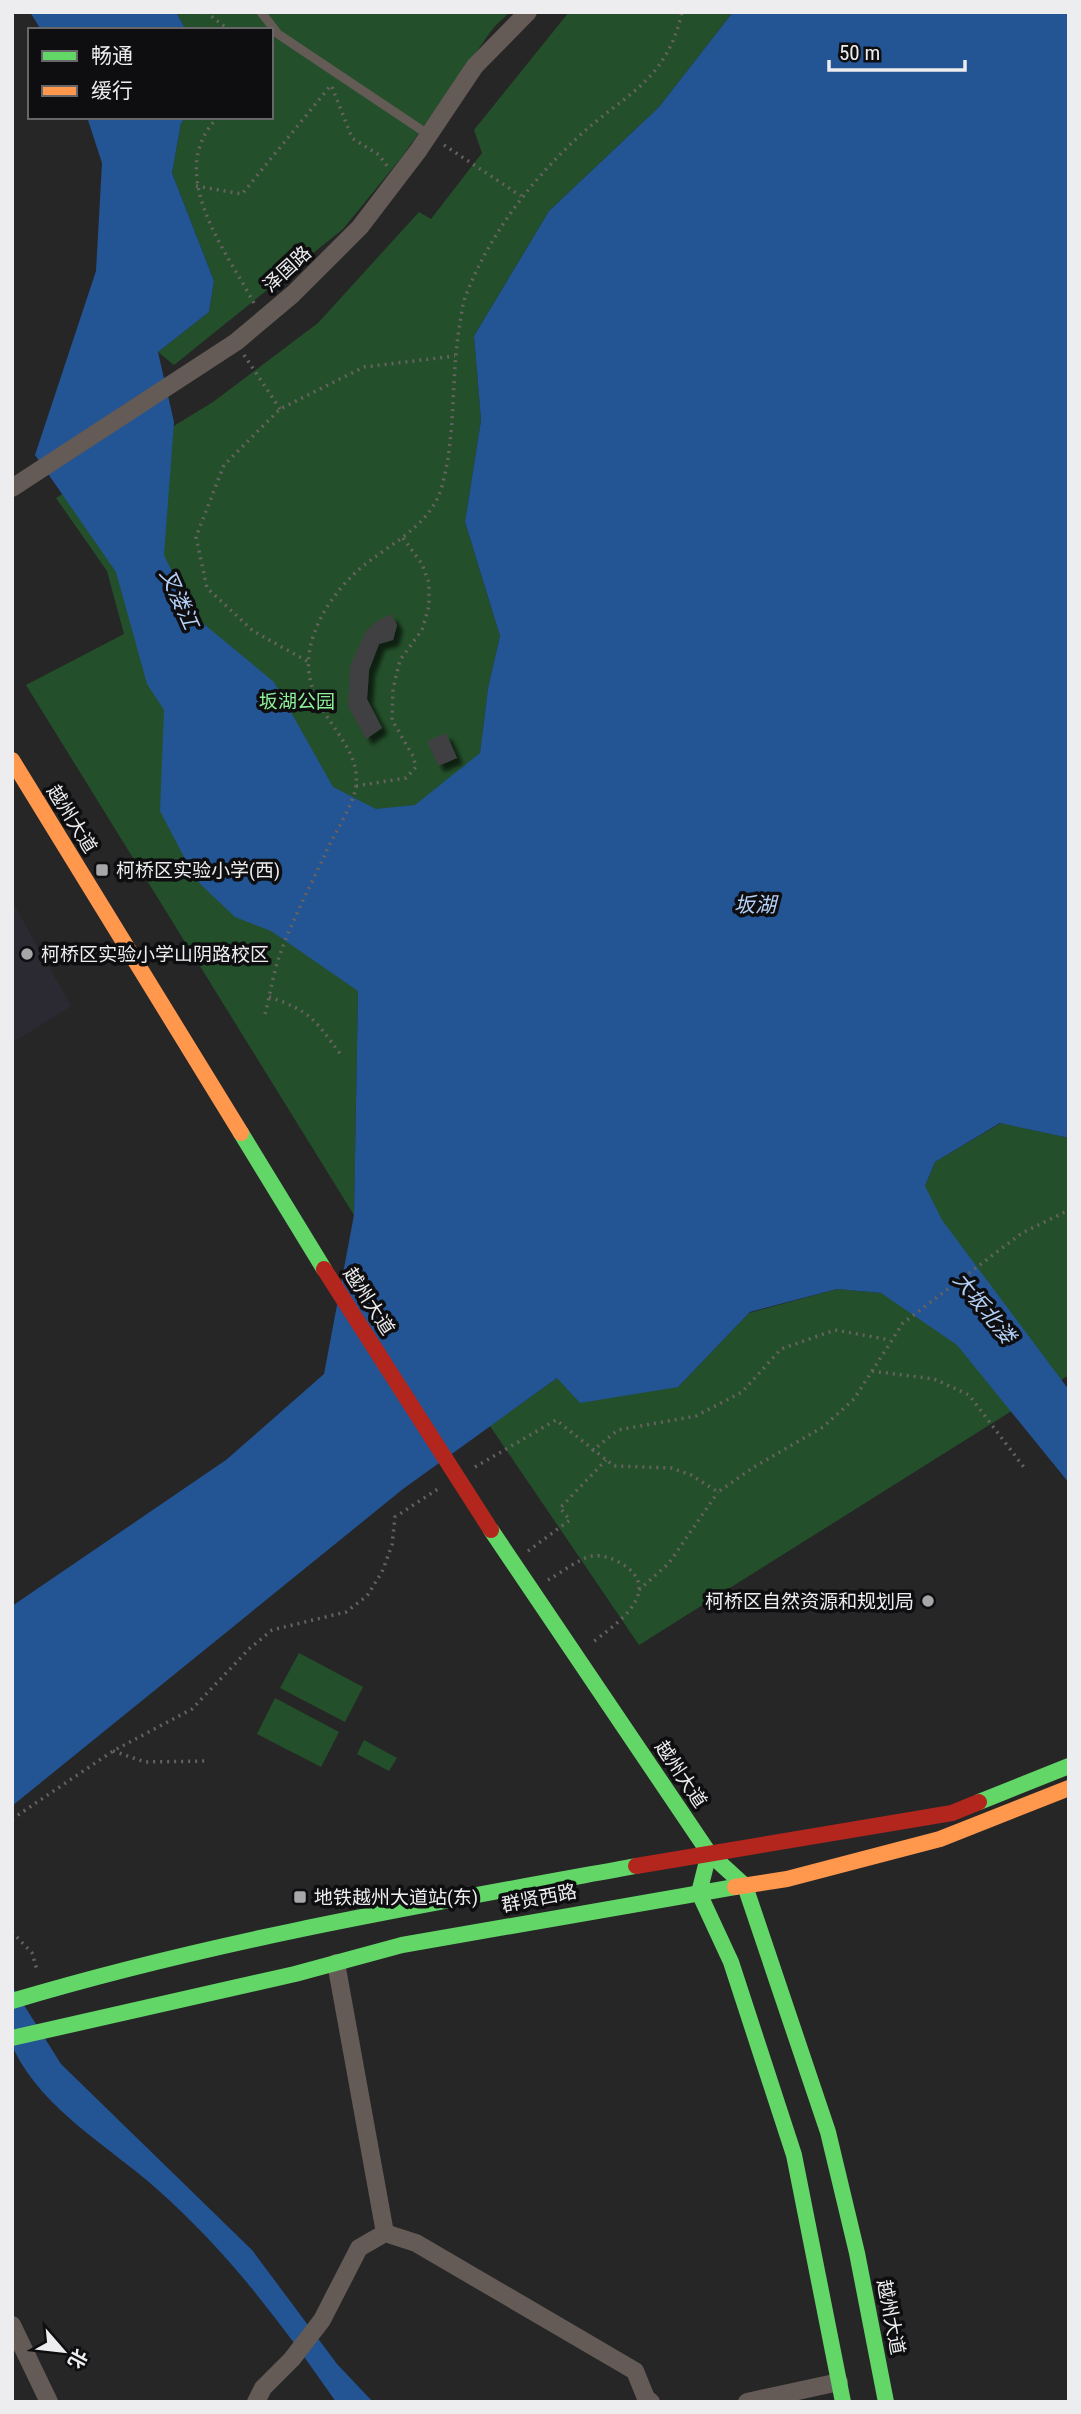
<svg xmlns="http://www.w3.org/2000/svg" width="1081" height="2414" font-family="'Roboto Condensed','Noto Sans SC',sans-serif">
<style>
.built{fill:#2b2a33}
.green{fill:#23502a}
.water{fill:#235493}
.building{fill:#414142;filter:url(#shadow)}
.lines{fill:none;stroke-linecap:round;stroke-linejoin:round}
.path{stroke:#67625f;stroke-width:3.5;stroke-dasharray:2 5;stroke-linecap:butt}
.lane{stroke:#645a56;stroke-width:9}
.street{stroke:#645a56;stroke-width:18}
.fast{stroke:#63d668;stroke-width:16}
.slow{stroke:#ff974d;stroke-width:16}
.jam{stroke:#b3261e;stroke-width:16}
.jam-bridge{stroke:#b3261e;stroke-width:16}
.poi-dot{fill:#a7a7aa;stroke:#0e0e10;stroke-width:2.5}
.labels{text-anchor:middle;dominant-baseline:central;stroke-width:7;stroke-linejoin:round;paint-order:stroke}
.street-label{font-size:19px;fill:#ededf0;stroke:#0e0e10}
.park-label{font-size:19px;fill:#8cf298;stroke:#0e0e10}
.poi-label{font-size:19px;fill:#ededf0;stroke:#0e0e10;text-anchor:start}
.water-label{font-size:21px;font-style:italic;fill:#b5d1f8;stroke:#0e0e10}
</style>
<defs>
<filter id="shadow"><feDropShadow dx="6" dy="6" stdDeviation="2" flood-color="#0009"/></filter>
</defs>
<rect width="100%" height="100%" fill="#262627"/>
<path class="built" d="M12,901L71,1006L12,1043Z"/>
<g class="green">
<path d="M176,12H510L494,27L401,158L343,229L174,365L158,352L209,312L214,281L172,173L181,123L186,117H271V30H186Z"/>
<path d="M569,12H733L659,107L549,211L474,336L481,420L465,522L500,636L488,688L480,753L358,991L354,1215L26,685L124,634L107,571L56,498L213,402L318,323L419,212L431,219L482,153L474,130Z"/>
<path d="M1001,1123L1069,1138V1375L639,1645L490,1426L557,1378L678,1387L749,1313L837,1289L881,1293L935,1162Z"/>
<path d="M299,1653L363,1687L345,1722L280,1688Z"/>
<path d="M275,1698L339,1732L321,1767L257,1734Z"/>
<path d="M364,1740L397,1758L389,1771L357,1754Z"/>
</g>
<g class="water">
<path d="M30,12H176L186,30H41Z"/>
<path d="M733,12H1069V1138L1000,1123L935,1162L925,1186L942,1220L1069,1390V1483L957,1345L881,1293L837,1289L750,1312L678,1387L580,1403L557,1378L403,1489L12,1806V1606L226,1460L324,1374L354,1215L358,991L271,931L235,917L196,880L160,811L164,710L147,684L116,572L35,455L96,271L102,163L87,117H186L181,123L172,173L214,281L209,312L158,352L174,422L164,555L193,615L274,682L333,787L376,809L415,805L480,753L488,688L500,636L465,522L481,420L474,336L549,211L659,107Z"/>
<path d="M12,1986L61,2064L252,2250L337,2364L373,2402H336C283,2325 228,2252 158,2190C109,2146 44,2111 14,2050C8,2037 12,2001 12,1986Z"/>
</g>
<g class="building">
<path d="M391,614L397,625L393,640L379,644L369,670L367,699L382,728L366,739L348,706L350,666L366,631L377,621Z"/>
<path d="M446,733L457,758L438,766L427,741Z"/>
</g>
<g class="lines">
<g class="path">
<path d="M206,12L229,30"/>
<path d="M332,87L352,138L379,155L387,166"/>
<path d="M218,117C163,173 227,252 255,305"/>
<path d="M444,145L521,196"/>
<path d="M196,186L242,194L331,85"/>
<path d="M244,355L280,409"/>
<path d="M307,661L253,631L207,588L196,537L224,465L280,409L364,367L455,356"/>
<path d="M356,786L406,778L416,767L413,756L392,720L393,689L400,660L422,630L429,606V583L422,564L403,538"/>
<path d="M269,997C311,1011 315,1020 341,1055"/>
<path d="M265,1014C270,995 273,975 279,957C292,920 311,885 327,850C335,833 354,803 356,786C363,734 288,707 314,634C321,613 336,592 352,576C381,547 430,530 442,486C456,435 451,381 459,329C461,318 462,305 466,295C490,234 529,183 577,138C624,94 666,83 682,12"/>
<path d="M872,1371L934,1379L969,1395L1026,1470"/>
<path d="M592,1451L618,1430L696,1416L742,1392L781,1349L835,1330L890,1340"/>
<path d="M475,1467L556,1420L614,1466L671,1468L691,1475L718,1492L754,1467L823,1427L854,1399L903,1323L1022,1233L1069,1210"/>
<path d="M528,1551L570,1520L560,1508L606,1460"/>
<path d="M548,1580C561,1573 578,1559 592,1556C604,1554 619,1561 628,1568C661,1595 612,1627 592,1643"/>
<path d="M639,1590L669,1563L718,1492"/>
<path d="M113,1751L145,1762L209,1761"/>
<path d="M12,1819L113,1751L192,1709L249,1649L272,1630L346,1612L367,1596L382,1572L392,1545L395,1517L441,1487"/>
<path d="M12,1932L32,1953L37,1970"/>
</g>
<path class="lane" d="M261,12L278,34L429,135"/>
<g class="street">
<path d="M12,488L236,342L293,294L360,227L418,151L475,66L528,12"/>
<path d="M336,1963L385,2233"/>
<path d="M12,2325L49,2402"/>
<path d="M256,2402L263,2388L292,2359L322,2320L359,2248L385,2233L416,2243L635,2371L646,2398L651,2402"/>
<path d="M747,2402L839,2382"/>
</g>
<g class="fast">
<path d="M241,1133L324,1269"/>
<path d="M491,1530L709,1853L745,1886L828,2132L857,2253L886,2402"/>
<path d="M979,1802L1069,1766"/>
<path d="M709,1853L699,1893L731,1962L794,2155L843,2402"/>
<path d="M12,2001C216,1940 427,1904 636,1866"/>
<path d="M12,2038L295,1974L402,1945L735,1887"/>
</g>
<g class="slow">
<path d="M12,760L241,1133"/>
<path d="M735,1887L787,1879L940,1839L1069,1788"/>
</g>
<path class="jam" d="M636,1866L952,1813L979,1802"/>
<path class="jam-bridge" d="M324,1269L491,1530"/>
</g>
<g class="poi-dot">
<rect x="95" y="863" width="14" height="14" rx="3.5"/>
<circle cx="27" cy="954" r="7"/>
<circle cx="928" cy="1601" r="7"/>
<rect x="293" y="1890" width="14" height="14" rx="3.5"/>
</g>
<g class="labels">
<g class="street-label">
<text transform="translate(287 269) rotate(-43)">泽国路</text>
<text transform="translate(72 819) rotate(58)">越州大道</text>
<text transform="translate(369 1301) rotate(57)">越州大道</text>
<text transform="translate(681 1774) rotate(56)">越州大道</text>
<text transform="translate(539 1898) rotate(-11)">群贤西路</text>
<text transform="translate(891 2317) rotate(79)">越州大道</text>
</g>
<g class="park-label">
<text x="297" y="701">坂湖公园</text>
</g>
<g class="poi-label">
<text x="116" y="870">柯桥区实验小学(西)</text>
<text x="41" y="954">柯桥区实验小学山阴路校区</text>
<text x="914" y="1601" text-anchor="end">柯桥区自然资源和规划局</text>
<text x="314" y="1897">地铁越州大道站(东)</text>
</g>
<g class="water-label">
<text transform="translate(179 599) rotate(66)">叉溇江</text>
<text x="755" y="905">坂湖</text>
<text transform="translate(984 1308) rotate(51)">大坂北溇</text>
</g>
</g>
<rect width="1081" height="2414" fill="none" stroke="#ededf0" stroke-width="28"/>
<rect x="28" y="28" width="245" height="91" fill="#0e0e10" stroke="#67676a" stroke-width="2"/>
<rect x="42" y="51" width="35" height="10" fill="#63d668" stroke="#67676a" stroke-width="2"/>
<text x="91" y="63" font-size="21" fill="#ededf0">畅通</text>
<rect x="42" y="86" width="35" height="10" fill="#ff974d" stroke="#67676a" stroke-width="2"/>
<text x="91" y="98" font-size="21" fill="#ededf0">缓行</text>
<g transform="translate(63 2351) rotate(118)" stroke="#0e0e10" stroke-width="5" paint-order="stroke">
<path d="M0-5L12 26L0 18L-12 26Z" fill="#ededf0"/>
<text y="-10" font-size="19" font-weight="bold" text-anchor="middle" fill="#ededf0">北</text>
</g>
<path d="M829 60v10h136v-10" fill="none" stroke="#ededf0" stroke-width="3.5"/>
<text x="839" y="60" font-size="21" fill="#ededf0" stroke="#0e0e10" stroke-width="5" paint-order="stroke">50 m</text>
</svg>
